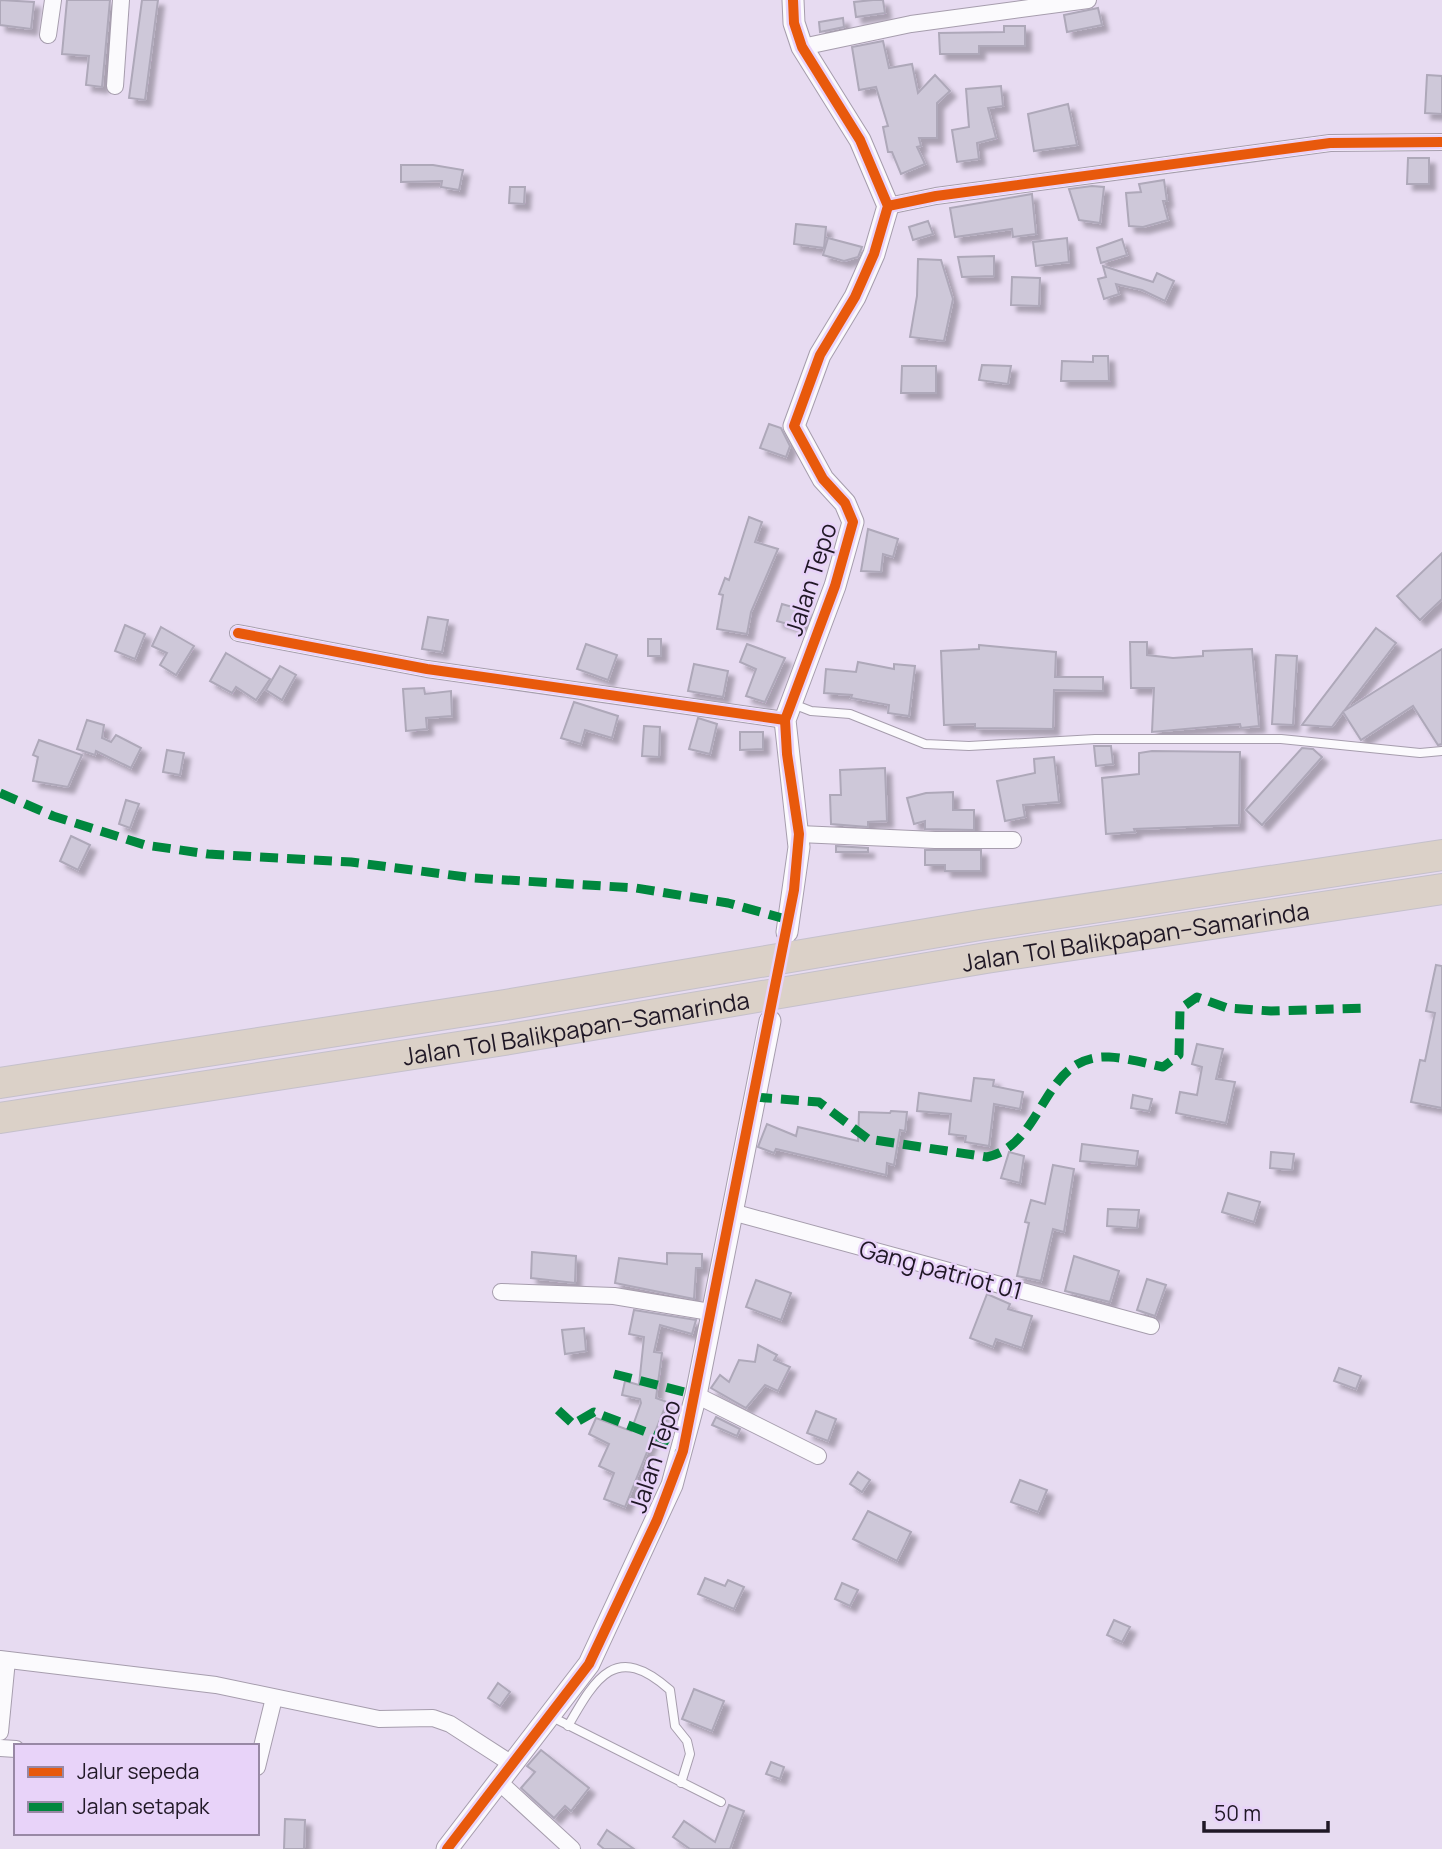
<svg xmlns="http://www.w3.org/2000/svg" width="1442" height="1849" font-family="Manrope,sans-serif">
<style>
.building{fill:#cec8d9;stroke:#aea8b9;stroke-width:2;filter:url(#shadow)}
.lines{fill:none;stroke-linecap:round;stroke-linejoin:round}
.service-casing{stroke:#a69dad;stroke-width:10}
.minor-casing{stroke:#a69dad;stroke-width:18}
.tertiary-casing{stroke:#a69dad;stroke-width:23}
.motorway-casing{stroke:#c5c0cb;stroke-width:32}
.service{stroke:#fbfafd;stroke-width:8}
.minor{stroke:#fbfafd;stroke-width:16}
.tertiary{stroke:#fbfafd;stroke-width:21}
.motorway{stroke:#dbd1c8;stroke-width:30}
.quiet{stroke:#00873e;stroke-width:9;stroke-dasharray:18 9;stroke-linecap:butt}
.cycleway-casing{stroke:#e8d3f9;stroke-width:15}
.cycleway{stroke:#e8590c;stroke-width:10}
.labels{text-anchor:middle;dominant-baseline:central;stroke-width:5;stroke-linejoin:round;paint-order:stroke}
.street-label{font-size:24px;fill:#201826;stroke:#e8d3f9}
</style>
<defs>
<filter id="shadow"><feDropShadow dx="6" dy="6" stdDeviation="2" flood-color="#0004"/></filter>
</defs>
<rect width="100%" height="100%" fill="#e7dbf1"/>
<g class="building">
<path d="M0,0L34,2L31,29L0,25Z"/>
<path d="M67,0H110L102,87L86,85L89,56L62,54Z"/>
<path d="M142,0H158L145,100L129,98Z"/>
<path d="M873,0H883L885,13L856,17L854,2Z"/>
<path d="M1098,8L1102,25L1067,32L1064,15Z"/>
<path d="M843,18L844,27L820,32L819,22Z"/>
<path d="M1004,26H1025V46H979V54H940L939,33L1004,32Z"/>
<path d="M883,41L889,68L912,64L918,93L935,75L950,91L937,103V138H919L921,146L917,147L925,164L901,174L892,152H888L883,127L888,126L876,87L859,90L852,47Z"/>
<path d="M1427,75L1442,76V114L1425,113Z"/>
<path d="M1001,86L1003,106L988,108L996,138L977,143L979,159L957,162L952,130L969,127L966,89Z"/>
<path d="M1068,104L1077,145L1034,151L1028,114Z"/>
<path d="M1408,158H1429V184H1407Z"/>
<path d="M401,165H433L463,170L459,190L441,187L442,181L401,182Z"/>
<path d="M1164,180L1167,201H1163L1168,220L1143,227L1129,226L1126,193L1141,192L1139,184Z"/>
<path d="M1092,186L1104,187L1100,223L1079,220L1069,189Z"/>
<path d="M510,187H525L524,204L509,203Z"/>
<path d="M1032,194L1036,234L1013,237L1012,229L955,237L950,208Z"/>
<path d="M928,221L933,234L913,240L909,227Z"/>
<path d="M796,224L826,227L824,248L794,244Z"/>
<path d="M828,238L862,247L858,257L844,261L823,255Z"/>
<path d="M1067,238L1069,262L1036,266L1033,242Z"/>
<path d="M1122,239L1127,255L1101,263L1097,248Z"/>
<path d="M994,256V276L962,277L958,257Z"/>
<path d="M918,259L941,260L953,299L944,341L910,337L917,296Z"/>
<path d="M1103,266L1153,282L1157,273L1174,281L1165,301L1142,290L1116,284L1119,294L1104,299L1098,279L1106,277Z"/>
<path d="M1012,277L1040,278L1039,306L1011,305Z"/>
<path d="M1093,356H1108L1109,381H1061L1062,361L1093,362Z"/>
<path d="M982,365L1011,366L1008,384L979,380Z"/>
<path d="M902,366H936V393H901Z"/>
<path d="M769,424L781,428L790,446L786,457L760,448Z"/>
<path d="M749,517L762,522L755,542L778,549L751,612L747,634L717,629L723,595L719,594L725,578L729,580Z"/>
<path d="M868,529L898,539L893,557L883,554L881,572L861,571Z"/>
<path d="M1442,553V599L1420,620L1397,596Z"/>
<path d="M782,604L806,611L801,628L777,621Z"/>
<path d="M428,617L448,620L442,652L422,649Z"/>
<path d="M125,625L145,634L135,659L115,651Z"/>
<path d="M161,627L194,646L176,675L160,665L167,653L152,646Z"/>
<path d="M1376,628L1396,643L1344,711L1442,649V744L1438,745L1413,706L1361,740L1343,712L1332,727L1302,725Z"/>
<rect x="648" y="639" width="13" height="17"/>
<path d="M1130,642H1147V655L1173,658L1203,656V651L1252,649L1259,726L1241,728L1240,724L1152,732L1154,688H1131Z"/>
<path d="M586,644L617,655L608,680L577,669Z"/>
<path d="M747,644L785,658L765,702L746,696L756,669L740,662Z"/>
<path d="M979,645L1056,652L1055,677H1103V691L1054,690L1053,729L975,728V724L944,725L941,651L979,649Z"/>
<path d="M226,653L270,679L256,700L236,687L232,693L210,681Z"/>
<path d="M1276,655L1297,656L1293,725L1272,724Z"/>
<path d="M858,662L894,669V664L915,666L909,716L888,713L889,705L851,698L852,695L824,693L826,669L856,672Z"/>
<path d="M694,664L728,671L723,697L688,691Z"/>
<path d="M280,666L296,675L282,700L266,690Z"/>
<path d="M424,688L425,694L451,691L452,716L426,718L427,729L406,731L403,689Z"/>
<path d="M574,702L618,716L612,738L585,730L581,744L561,738Z"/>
<path d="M698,718L717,724L710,754L689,749Z"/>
<path d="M87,720L104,725L102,738L111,742L116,735L141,748L131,768L96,751L95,755L77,749Z"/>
<path d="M644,726L660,727L659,757L642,756Z"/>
<path d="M740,732H763V749L740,750Z"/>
<path d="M39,740L82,755L68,787L33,781L38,757L33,755Z"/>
<path d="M1094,746H1111L1113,764L1096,766Z"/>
<path d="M1302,748L1313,749L1322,757L1262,825L1246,810Z"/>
<path d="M167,750L184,753L180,775L163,772Z"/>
<path d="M1152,751L1240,752L1239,825L1134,829L1135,832L1106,834L1102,778L1139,774V753Z"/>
<path d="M1054,757L1059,802L1023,805L1025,817L1005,821L997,781L1035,773L1034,759Z"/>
<path d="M885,768L887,821L868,822V827L831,824L830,795H841L840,770Z"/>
<path d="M953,792V810H974V830L925,829V821L914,824L907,798L926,793Z"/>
<path d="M126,800L139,804L130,828L119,824Z"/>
<path d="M71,836L90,845L78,870L60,861Z"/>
<path d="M836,846L868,848V852H836Z"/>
<path d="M925,850H981V871H945V865H925Z"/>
<path d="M1436,965L1442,966V1108L1411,1102L1420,1060L1425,1061L1435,1013L1426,1011Z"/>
<path d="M1197,1044L1223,1049L1216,1079L1235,1082L1226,1123L1176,1113L1180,1092L1197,1095L1202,1067L1192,1064Z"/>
<path d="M974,1078L994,1080L993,1086L1023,1092L1020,1109L994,1104L989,1146L965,1142L966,1136L949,1134L951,1114L917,1111L919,1093L971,1101Z"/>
<path d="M1133,1095L1152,1099L1149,1111L1131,1108Z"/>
<path d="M891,1111L907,1112L905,1131L900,1130L894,1165L887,1163L886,1175L776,1149L774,1153L758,1147L767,1124L796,1136L798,1127L858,1141L859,1112L890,1113Z"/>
<path d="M1082,1144L1138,1151L1136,1166L1080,1161Z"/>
<path d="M1009,1152L1024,1156L1020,1183L1001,1178Z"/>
<path d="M1271,1152L1294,1154L1292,1170L1270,1168Z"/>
<path d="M1053,1165L1074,1169L1064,1232L1053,1229L1041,1281L1017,1276L1029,1223L1025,1222L1031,1200L1045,1204Z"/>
<path d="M1228,1193L1260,1202L1254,1222L1222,1212Z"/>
<path d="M1108,1209L1139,1210L1137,1228L1107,1226Z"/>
<path d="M532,1252L576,1256L575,1283L531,1278Z"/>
<path d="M667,1253L702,1254V1268H696L694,1299L615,1283L619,1258L667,1264Z"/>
<path d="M1074,1256L1119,1271L1110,1302L1065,1291Z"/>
<path d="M1147,1279L1166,1285L1155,1316L1137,1310Z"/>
<path d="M756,1280L791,1293L781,1320L746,1307Z"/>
<path d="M987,1294L1010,1304L1008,1309L1032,1316L1022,1348L996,1339L993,1347L970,1338Z"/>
<path d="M634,1310L696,1320L692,1334L660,1325L654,1352L662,1353L656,1398L667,1402L625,1507L604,1499L614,1473L599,1466L609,1444L589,1434L596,1418L631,1431L641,1403L640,1399L622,1395L625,1381L639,1385L644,1337L629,1334Z"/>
<path d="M584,1328L586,1351L565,1354L562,1330Z"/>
<path d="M758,1345L777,1355L774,1360L790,1367L778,1391L765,1385L746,1408L711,1388L720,1375L729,1382L739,1360L755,1362Z"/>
<path d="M1339,1368L1361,1376L1356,1389L1334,1381Z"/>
<path d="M816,1411L836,1419L828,1441L807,1433Z"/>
<path d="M716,1417L740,1429L737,1436L712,1425Z"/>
<path d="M858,1472L870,1480L862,1492L850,1484Z"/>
<path d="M1020,1480L1047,1490L1038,1512L1011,1502Z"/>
<path d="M868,1511L911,1532L897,1561L853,1539Z"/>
<path d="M705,1578L725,1586L728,1580L744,1587L734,1609L698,1594Z"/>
<path d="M842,1583L858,1590L850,1606L835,1599Z"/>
<path d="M1114,1620L1130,1627L1122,1642L1107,1635Z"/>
<path d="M498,1683L510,1692L500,1706L488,1698Z"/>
<path d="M694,1689L724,1701L712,1731L682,1719Z"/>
<path d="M541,1750L589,1788L571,1811L565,1806L554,1818L521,1788L535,1772L527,1766Z"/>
<path d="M771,1762L784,1767L780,1779L766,1774Z"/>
<path d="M729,1805L744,1811L730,1849H690L673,1837L684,1821L715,1842Z"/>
<path d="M285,1819L305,1820L304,1849H284Z"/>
<path d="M607,1830L634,1849H604L598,1844Z"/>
</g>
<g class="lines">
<defs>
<g id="service">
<path d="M793,704L811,711L850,714L925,744L969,746L1095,739H1281L1420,753L1442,751"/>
<path d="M552,1717L721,1802"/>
<path d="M568,1726C596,1677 616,1642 670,1690L675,1726L687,1741L690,1754L681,1783"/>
</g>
<g id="minor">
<path d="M48,35L53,0"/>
<path d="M802,47L911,24L1088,0"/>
<path d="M115,86L121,0"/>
<path d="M888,206L936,196L1330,143L1442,142"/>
<path d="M238,633L427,669L785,720"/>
<path d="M799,834L935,840H1013"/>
<path d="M732,1212L1151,1326"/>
<path d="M501,1292L614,1296L710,1312"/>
<path d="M696,1395L818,1456"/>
<path d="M0,1659L216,1685L379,1719L433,1718L450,1724L512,1764"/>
<path d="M0,1732L7,1660"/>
<path d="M0,1748L16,1749"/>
<path d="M257,1767L274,1698"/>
<path d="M498,1781L572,1849"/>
</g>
<g id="tertiary">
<path d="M787,932L799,847L785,720L835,586L853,522L845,503L823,479L794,426L820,355L855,297L874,254L888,206L860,140L802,47L794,23L793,0"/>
<path d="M447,1849L589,1664L672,1485L696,1395L770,1021"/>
</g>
<g id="motorway">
<path d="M0,1083L505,1005L980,925L1442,855"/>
<path id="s1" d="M0,1118L510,1039L986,958L1442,889"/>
</g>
</defs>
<use href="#service" class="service-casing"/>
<use href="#minor" class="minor-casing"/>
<use href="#tertiary" class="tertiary-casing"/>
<use href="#motorway" class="motorway-casing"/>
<use href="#service" class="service"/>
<use href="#minor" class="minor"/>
<use href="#tertiary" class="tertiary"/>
<use href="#motorway" class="motorway"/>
<g class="quiet">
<path d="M0,793L53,816L145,845L208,854L351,862L474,878L636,888L728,903L789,920"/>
<path d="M754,1097L819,1102L868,1139L987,1157C1046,1144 1041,1054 1109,1057C1127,1058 1145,1063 1163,1067L1179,1055L1180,1009L1197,997L1227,1008L1271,1011L1368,1008"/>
<path d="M614,1374L696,1395"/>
<path d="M558,1410L573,1424L594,1412L659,1437L683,1451"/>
</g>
<defs>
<g id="cycleway">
<path d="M888,206L936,196L1330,143L1442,142"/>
<path d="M238,633L427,669L785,720"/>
<path d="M447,1849L589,1664L657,1520L683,1451L794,890L799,834L787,754L785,720L835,586L853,522L845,503L823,479L794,426L820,355L855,297L874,254L888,206L860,140L802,47L794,23L793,0"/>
</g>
</defs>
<use href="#cycleway" class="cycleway-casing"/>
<use href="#cycleway" class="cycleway"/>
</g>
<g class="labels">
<g class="street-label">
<text transform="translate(810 579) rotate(-72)">Jalan Tepo</text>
<text stroke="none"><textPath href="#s1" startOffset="1150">Jalan Tol Balikpapan–Samarinda</textPath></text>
<text stroke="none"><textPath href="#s1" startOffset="583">Jalan Tol Balikpapan–Samarinda</textPath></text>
<text transform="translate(941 1269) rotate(15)">Gang patriot 01</text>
<text transform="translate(654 1456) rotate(-72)">Jalan Tepo</text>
</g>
</g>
<rect x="14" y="1744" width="245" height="91" fill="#e8d3f9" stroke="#9888a5" stroke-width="2"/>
<rect x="28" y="1767" width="35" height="10" fill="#e8590c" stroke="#9888a5" stroke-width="2"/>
<text x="77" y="1779" font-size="21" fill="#201826">Jalur sepeda</text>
<rect x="28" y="1802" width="35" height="10" fill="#00873e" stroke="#9888a5" stroke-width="2"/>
<text x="77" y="1814" font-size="21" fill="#201826">Jalan setapak</text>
<path d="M1204 1821v10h124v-10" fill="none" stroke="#201826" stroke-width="3.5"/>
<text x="1214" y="1821" font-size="21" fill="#201826" stroke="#e8d3f9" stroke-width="5" paint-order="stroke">50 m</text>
</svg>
